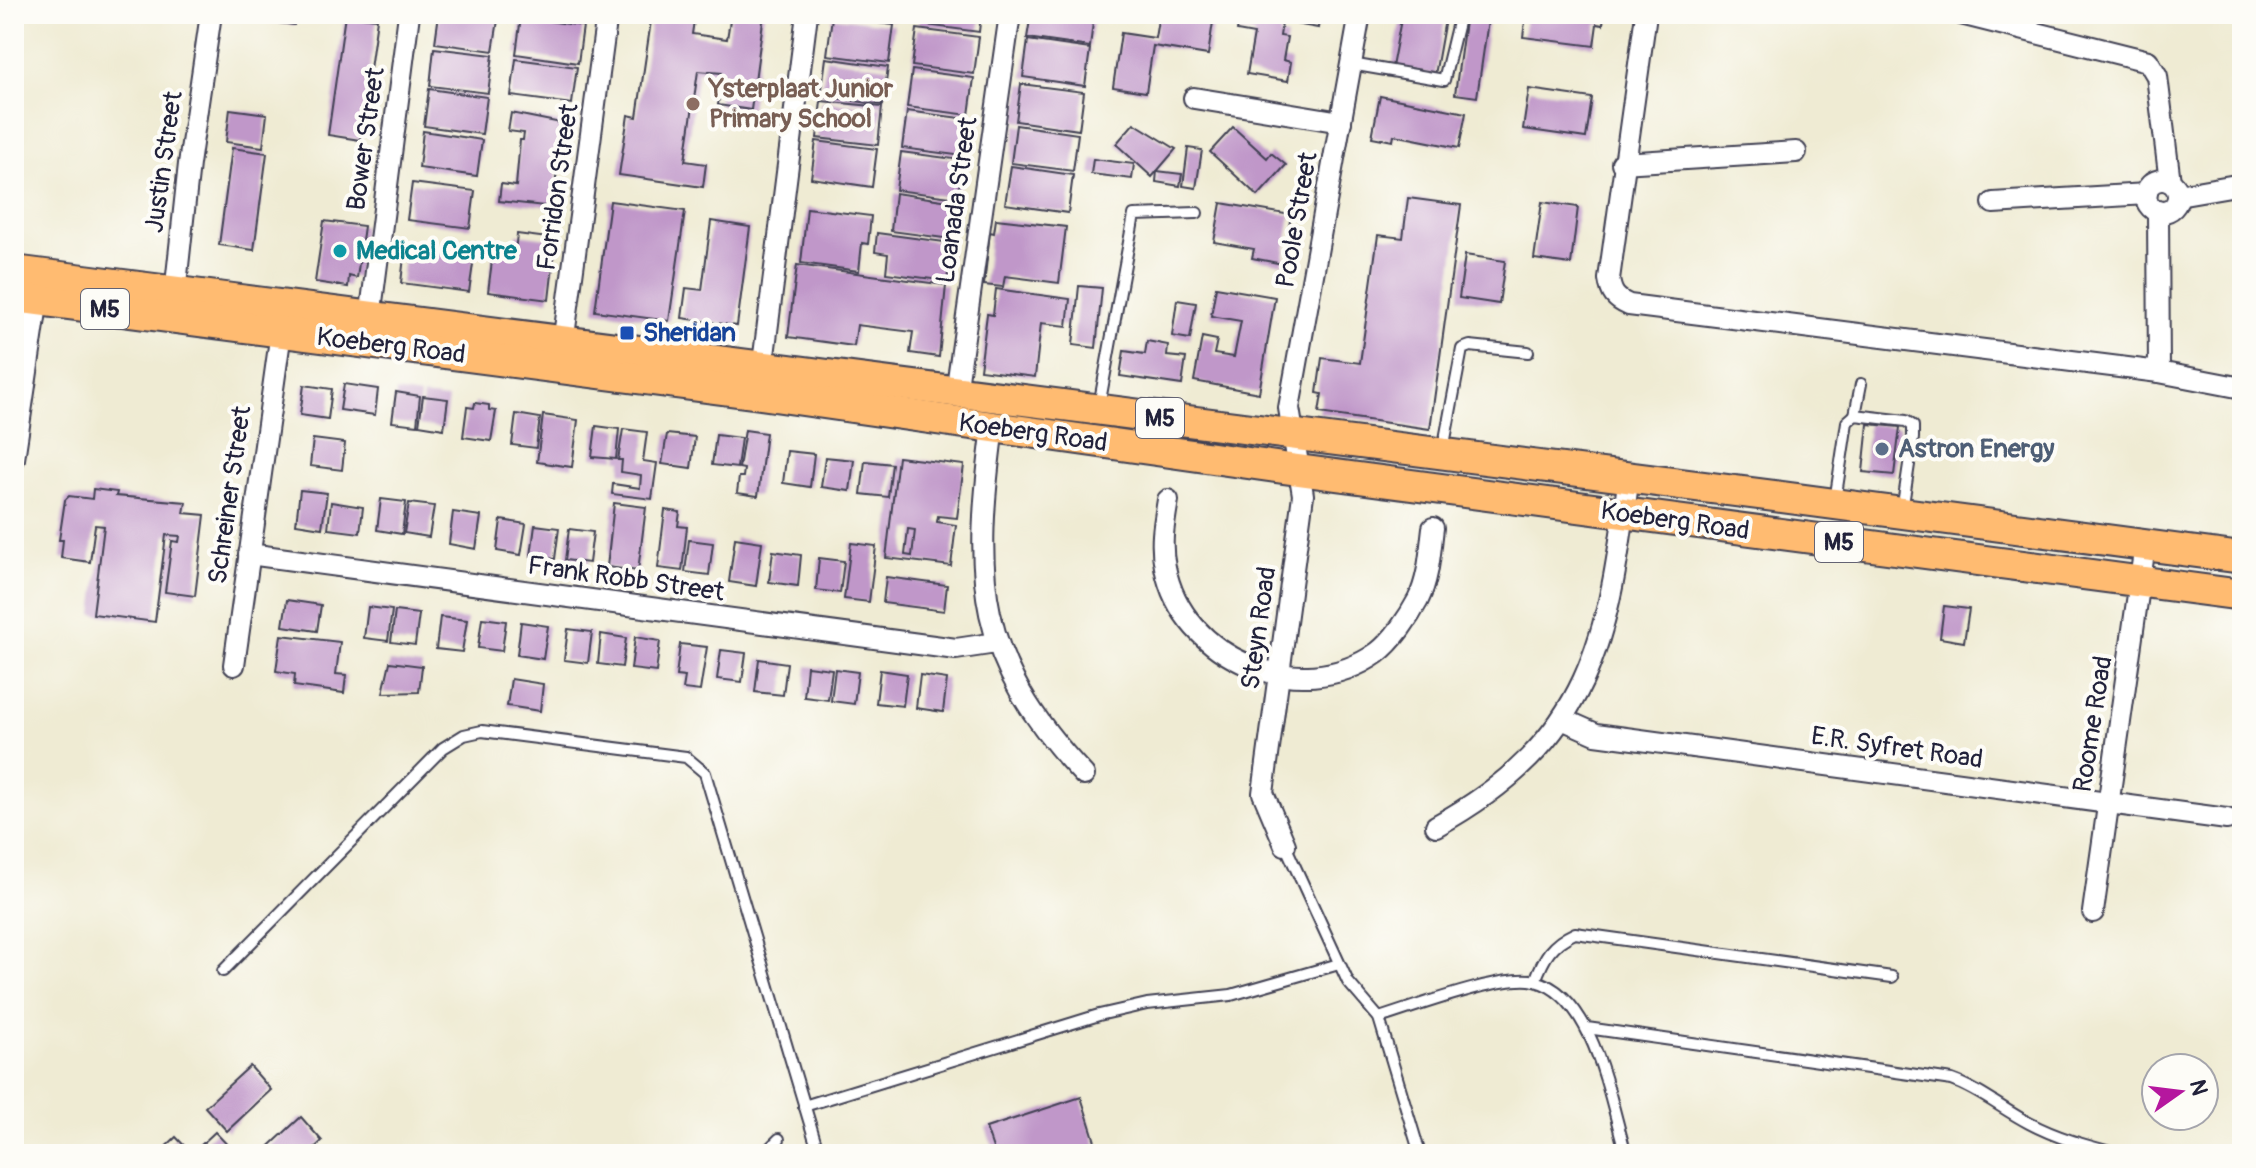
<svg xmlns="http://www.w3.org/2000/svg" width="2256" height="1168" font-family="Pangolin,sans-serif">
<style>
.building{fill:#c097c9;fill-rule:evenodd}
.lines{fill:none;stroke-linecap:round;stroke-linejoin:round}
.lane-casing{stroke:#414052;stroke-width:14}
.street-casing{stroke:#414052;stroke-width:24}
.primary-casing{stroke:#414052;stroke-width:34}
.lane{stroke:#fff;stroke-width:10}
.street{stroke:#fff;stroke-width:20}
.primary{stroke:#ffbb71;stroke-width:30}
.education-dot{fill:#8d6e63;stroke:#fdfcf7;stroke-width:3}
.culture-dot{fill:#0f9aa8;stroke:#fdfcf7;stroke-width:3}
.transit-dot{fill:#1a4fb4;stroke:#fdfcf7;stroke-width:3}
.service-dot{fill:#5c6f8a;stroke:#fdfcf7;stroke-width:3}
.labels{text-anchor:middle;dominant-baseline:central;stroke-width:8;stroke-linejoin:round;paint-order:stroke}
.shield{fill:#fdfcf7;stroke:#646373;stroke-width:2}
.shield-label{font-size:24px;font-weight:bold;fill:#22223b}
.education-label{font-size:26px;font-weight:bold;fill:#785e54;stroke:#fdfcf7;text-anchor:start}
.street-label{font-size:26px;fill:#22223b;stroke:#fdfcf7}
.culture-label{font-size:26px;font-weight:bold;fill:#0d838f;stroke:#fdfcf7;text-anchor:start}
.transit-label{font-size:26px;font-weight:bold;fill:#164399;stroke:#fdfcf7;text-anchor:start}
.service-label{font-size:26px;font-weight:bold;fill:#4e5e75;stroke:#fdfcf7;text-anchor:start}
</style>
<rect width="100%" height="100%" fill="#fdfcf7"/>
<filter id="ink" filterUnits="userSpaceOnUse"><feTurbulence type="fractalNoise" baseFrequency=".0125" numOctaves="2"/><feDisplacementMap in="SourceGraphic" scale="16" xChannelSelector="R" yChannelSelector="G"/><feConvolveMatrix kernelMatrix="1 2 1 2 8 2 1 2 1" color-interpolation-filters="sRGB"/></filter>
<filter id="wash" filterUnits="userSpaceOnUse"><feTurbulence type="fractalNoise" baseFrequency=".006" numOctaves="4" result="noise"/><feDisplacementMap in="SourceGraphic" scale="32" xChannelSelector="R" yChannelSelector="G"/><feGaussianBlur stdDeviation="1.8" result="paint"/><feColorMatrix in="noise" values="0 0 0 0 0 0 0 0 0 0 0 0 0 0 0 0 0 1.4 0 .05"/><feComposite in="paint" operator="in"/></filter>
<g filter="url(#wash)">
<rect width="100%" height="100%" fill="#efebd3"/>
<g id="blocks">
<g class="building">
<path d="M237,14H295L294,25L237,18Z"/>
<path d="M439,14H499L493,51L435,43Z"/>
<path d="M652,14H695L692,34L727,39L731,14H764L751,110L718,105L722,73L698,71L685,161L706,164L703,187L619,175L628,115L637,117Z"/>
<path d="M851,14H895L894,21Z"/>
<path d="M920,14H981L979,32L918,24Z"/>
<path d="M1031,14H1094L1090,47L1027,38Z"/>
<path d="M1159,14L1213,22L1208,55L1153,46L1146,92L1113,87L1121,33L1155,38Z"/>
<path d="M1264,14H1320L1318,28L1263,18Z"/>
<path d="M1402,14H1446L1435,75L1392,67Z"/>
<path d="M1466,14H1489L1477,97L1455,94Z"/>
<path d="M1526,14H1604L1603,25L1597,24L1594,46L1523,37Z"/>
<path d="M345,15L377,19L360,140L328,135Z"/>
<path d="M1240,16L1282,23L1280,36L1287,37L1283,60L1291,62L1288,81L1247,74L1254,34L1237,31Z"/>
<path d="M521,17L583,26L578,63L516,54Z"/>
<path d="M832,17L894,25L889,63L827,55Z"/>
<path d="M917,29L979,37L974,74L912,66Z"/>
<path d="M1028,40L1090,49L1085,86L1023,77Z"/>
<path d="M434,48L493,55L488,93L430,86Z"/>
<path d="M826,58L888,67L883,105L821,96Z"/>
<path d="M516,59L577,67L572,104L511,96Z"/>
<path d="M912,70L974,78L969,115L907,107Z"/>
<path d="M1021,84L1084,92L1079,130L1016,121Z"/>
<path d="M429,89L487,97L482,134L424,126Z"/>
<path d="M1529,89L1592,98L1586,138L1523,129Z"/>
<path d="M1380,96L1466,113L1459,148L1394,135L1393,141L1372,137Z"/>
<path d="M821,101L882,107L878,145L817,138Z"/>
<path d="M230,109L267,114L263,147L226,142Z"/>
<path d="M907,111L968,119L963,156L902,148Z"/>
<path d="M511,113L566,124L562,151L559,150L553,207L499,201L501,184L516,186L520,140H523L524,133L508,131Z"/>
<path d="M1134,123L1176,149L1152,177L1116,144Z"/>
<path d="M1016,125L1078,134L1073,171L1011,163Z"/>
<path d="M1233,127L1267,158L1271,153L1286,165L1258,196L1210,152Z"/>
<path d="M423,131L482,140L477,176L419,168Z"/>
<path d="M816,141L877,149L872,187L811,178Z"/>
<path d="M232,148L267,153L254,250L219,245Z"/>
<path d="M1188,148L1202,150L1196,188L1183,186Z"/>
<path d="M901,152L962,160L958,198L896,190Z"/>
<path d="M1093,159L1134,164L1132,179L1091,174Z"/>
<path d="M1011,166L1073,175L1068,213L1005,204Z"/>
<path d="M1157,171L1182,174L1180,186L1156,182Z"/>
<path d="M412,183L475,191L470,228L407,220Z"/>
<path d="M895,193L956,202L951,239L891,231Z"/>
<path d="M1408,198L1461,205L1430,429L1319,413L1322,394L1317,393L1322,358L1360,363L1378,235L1403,238Z"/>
<path d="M610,201L685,211L669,321L595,311Z"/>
<path d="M1542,202L1578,207L1571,264L1534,259Z"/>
<path d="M1221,203L1291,215L1283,264L1252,258L1254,249L1214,242Z"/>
<path d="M807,208L871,216L868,244L862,243L859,271L801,263Z"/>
<path d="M996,219L1066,227L1059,283L1005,276L1003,287L984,285L990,232L994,233Z"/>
<path d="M324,221L364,226L357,278L349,276L348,287L315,282Z"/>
<path d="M711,221L750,227L737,326L682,318L686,288L702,290Z"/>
<path d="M877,233L952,243L947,281L886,273L888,254L875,252Z"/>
<path d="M517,234L556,239L549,300L488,292L493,253L515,252Z"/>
<path d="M405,248L474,257L469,292L401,283Z"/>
<path d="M1465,255L1505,261L1499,304L1459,298Z"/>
<path d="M797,265L946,285L939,357L910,353L913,332L857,325L854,346L788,337Z"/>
<path d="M1079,286L1102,288L1096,348L1073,345Z"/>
<path d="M1216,287L1275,297L1259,393L1194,381L1202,337L1217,340L1214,354L1234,357L1241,321L1211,316Z"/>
<path d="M996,289L1070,299L1067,326L1041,323L1035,377L980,370L987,314L993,315Z"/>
<path d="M1177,300L1196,303L1190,339L1172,336Z"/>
<path d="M1147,341L1168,345L1167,356L1186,358L1182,385L1120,376L1124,351L1145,354Z"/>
<path d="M344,384L378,389L375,415L340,410Z"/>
<path d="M304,385L332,389L328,419L300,415Z"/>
<path d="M396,392L420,396L417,425L392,422Z"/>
<path d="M423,396L448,399L444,429L419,425Z"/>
<path d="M475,403L489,405V410L496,411L491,441L463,437L467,407L474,408Z"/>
<path d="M516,414L540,418L536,448L512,445Z"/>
<path d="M543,415L578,420L572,467L537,462Z"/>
<path d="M1868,424L1900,427L1894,475L1863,472Z"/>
<path d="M596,426L619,429L616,459L592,457Z"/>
<path d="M623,429L647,432L643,461L657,463L652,499L612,494L613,484L640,488L641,475L621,472L622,460H618Z"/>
<path d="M745,430L766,433L758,496L737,493L739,477H743L744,469L739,468Z"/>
<path d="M667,434L695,437L691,468L662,464Z"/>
<path d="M716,435L741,438L737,468L712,465Z"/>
<path d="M313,439L345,443L342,470L310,466Z"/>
<path d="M787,451L814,454L810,487L783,483Z"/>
<path d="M825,457L854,460L850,491L821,487Z"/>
<path d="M898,457L964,465L957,518L938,516L937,522L956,525L951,566L886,558ZM908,529L915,530L912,556L905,555Z"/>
<path d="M865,461L892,464L888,497L861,494Z"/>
<path d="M93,489L117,492L116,496L186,502L184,513L205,515L195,596L165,592L172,541L179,542L180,536L166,535L155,622L93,614L104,526L95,525L90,562L61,558L63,540H59L65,500L69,496L92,499Z"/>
<path d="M300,490L327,493L322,528L296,524Z"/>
<path d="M381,499L406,502L402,534L377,530Z"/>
<path d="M331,502L363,507L360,533L328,529Z"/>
<path d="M409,503L434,506L429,537L404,533Z"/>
<path d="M614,503L646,507L638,571L607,567Z"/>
<path d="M665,510L680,512L678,526L687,527L682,571L658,568Z"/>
<path d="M453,512L481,516L476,549L449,544Z"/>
<path d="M501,520L526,524L521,555L497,551Z"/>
<path d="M535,525L559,528L555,559L531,556Z"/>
<path d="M569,529L593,532L589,563L565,560Z"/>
<path d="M735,538L762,542L756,586L729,582Z"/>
<path d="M689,540L713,543L709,575L685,572Z"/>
<path d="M851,543L876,546L869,602L844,599Z"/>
<path d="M773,551L801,555L798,586L769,582Z"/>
<path d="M819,558L844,561L840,593L816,590Z"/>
<path d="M886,577L947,585L944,611L883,603Z"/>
<path d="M287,600L321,605L317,631L283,626Z"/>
<path d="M1944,606L1969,609L1964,642L1940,638Z"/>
<path d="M368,607L392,610L388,641L364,638Z"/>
<path d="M395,611L419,614L415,645L391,642Z"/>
<path d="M440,617L467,620L462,652L436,649Z"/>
<path d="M482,618L506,621L502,651L478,648Z"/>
<path d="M521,622L548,626L543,659L517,655Z"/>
<path d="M568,629L592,632L588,663L564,660Z"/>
<path d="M601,634L626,638L622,667L598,664Z"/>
<path d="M281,635L340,642L336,674L346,675L344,693L294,686L295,674L276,671Z"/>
<path d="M635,637L660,641L656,672L631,669Z"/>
<path d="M680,644L707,647L700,691L683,689L685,677L676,676Z"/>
<path d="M721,650L746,653L742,682L717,679Z"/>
<path d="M759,659L787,663L783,695L755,692Z"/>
<path d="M390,662L422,666L419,692L383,693Z"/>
<path d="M807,666L832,669L828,700L804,697Z"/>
<path d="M835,669L858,672L854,704L831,701Z"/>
<path d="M880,670L907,674L903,706L876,703Z"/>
<path d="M920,675L947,679L943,712L916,708Z"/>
<path d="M511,679L543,684L540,711L507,706Z"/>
<path d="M250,1066L271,1090L227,1131L205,1107Z"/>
<path d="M1081,1097L1099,1154H995L986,1128Z"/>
<path d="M301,1117L322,1141L308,1154H261Z"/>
<path d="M215,1132L236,1154H208L200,1146Z"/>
<path d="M176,1137L192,1154H158Z"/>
</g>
</g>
</g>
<g filter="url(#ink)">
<use href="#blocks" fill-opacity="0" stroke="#414052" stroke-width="2"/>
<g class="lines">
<defs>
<g id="lane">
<path d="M1351,64L1444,80L1460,14"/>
<path d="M1099,406L1134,215L1197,213"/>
<path d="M1855,415L1861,384"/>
<path d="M1443,450L1462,349L1470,346L1528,352"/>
<path d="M1835,501L1847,422L1855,415L1906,421L1913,426V438L1902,511"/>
<path d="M1285,845L1348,982L1379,1018L1420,1154"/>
<path d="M223,971L443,748L464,735L482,731L686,757L705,773L819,1154"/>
<path d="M1535,981C1544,957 1551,944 1575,933L1892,977"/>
<path d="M1379,1018C1412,1008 1504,973 1535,981C1595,996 1610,1102 1626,1154"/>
<path d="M1587,1028L1952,1080C1980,1090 2002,1109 2029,1123C2057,1138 2087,1146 2118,1154"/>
<path d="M804,1106L1099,1015L1147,1004L1231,995L1339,964"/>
<path d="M764,1154L779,1139"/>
</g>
<g id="street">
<path d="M1646,14L1609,279C1611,293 1615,299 1629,305L2159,372L2158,211"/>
<path d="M1961,14L2148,61L2157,76L2170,182"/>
<path d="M1194,98L1341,122"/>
<path d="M1622,163L1796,152"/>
<circle cx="2162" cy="196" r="16"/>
<path d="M2178,195L2242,184"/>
<path d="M1993,203L2147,194"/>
<path d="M174,303L189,164L211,14"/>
<path d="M370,318L409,14"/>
<path d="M562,351L607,14"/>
<path d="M2159,372L2237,387"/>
<path d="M761,379L807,14"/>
<path d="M956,393L1010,14"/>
<path d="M993,427C973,578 975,659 1084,775"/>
<path d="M14,459L39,291"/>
<path d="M1168,500C1164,523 1160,544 1165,567C1182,659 1300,708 1377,653C1393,641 1409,617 1418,600C1429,578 1430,552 1433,528"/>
<path d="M249,554L956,649L996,643"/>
<path d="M234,665L281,332"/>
<path d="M1562,719L1596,734L2227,819"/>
<path d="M1436,826C1592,740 1608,640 1629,475"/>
<path d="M1285,845L1263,793L1303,495L1289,408L1360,14"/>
<path d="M2093,912L2145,545"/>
</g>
<g id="primary">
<path d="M14,271C757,367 1500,458 2242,558"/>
<path d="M14,297L760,394L1283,468L2242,595"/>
</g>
</defs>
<use href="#lane" class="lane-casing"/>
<use href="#street" class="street-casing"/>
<use href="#primary" class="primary-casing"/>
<use href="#lane" class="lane"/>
<use href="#street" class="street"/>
<use href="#primary" class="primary"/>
</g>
</g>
<circle class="education-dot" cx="693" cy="104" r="8"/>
<circle class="culture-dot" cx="340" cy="251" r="8"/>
<rect class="transit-dot" x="619" y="325" width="16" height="16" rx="4"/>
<circle class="service-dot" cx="1882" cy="449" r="8"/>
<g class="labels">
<g class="shield">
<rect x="81" y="289" width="48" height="40" rx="6"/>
<rect x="1136" y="398" width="48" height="40" rx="6"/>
<rect x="1815" y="522" width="48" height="40" rx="6"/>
</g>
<g class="shield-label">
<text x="105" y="309">M5</text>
<text x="1160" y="418">M5</text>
<text x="1839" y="542">M5</text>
</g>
<g class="education-label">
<text x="709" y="89">Ysterplaat Junior<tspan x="709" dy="30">Primary School</tspan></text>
</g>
<g class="street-label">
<text transform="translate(366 139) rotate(-82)">Bower Street</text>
<text transform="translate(164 162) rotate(-82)">Justin Street</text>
<text transform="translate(558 187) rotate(-82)">Forridon Street</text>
<text transform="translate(957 200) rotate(-82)">Loanada Street</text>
<text transform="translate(1297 220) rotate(-80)">Poole Street</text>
<text transform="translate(391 346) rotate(7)">Koeberg Road</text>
<text transform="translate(1033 433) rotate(8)">Koeberg Road</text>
<text transform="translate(230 495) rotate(-82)">Schreiner Street</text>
<text transform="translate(1675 521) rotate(8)">Koeberg Road</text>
<text transform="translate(626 579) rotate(8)">Frank Robb Street</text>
<text transform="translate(1259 628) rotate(-82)">Steyn Road</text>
<text transform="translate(2093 724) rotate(-81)">Roome Road</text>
<text transform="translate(1897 748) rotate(8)">E.R. Syfret Road</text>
</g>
<g class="culture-label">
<text x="356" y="251">Medical Centre</text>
</g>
<g class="transit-label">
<text x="643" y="333">Sheridan</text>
</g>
<g class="service-label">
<text x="1898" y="449">Astron Energy</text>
</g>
</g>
<rect width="2256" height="1168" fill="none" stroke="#fdfcf7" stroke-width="48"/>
<g transform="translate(2180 1092) rotate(76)"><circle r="38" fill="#fdfcf7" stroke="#a5a5ac" stroke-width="2"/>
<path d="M0-6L14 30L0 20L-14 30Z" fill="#b5179e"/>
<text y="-12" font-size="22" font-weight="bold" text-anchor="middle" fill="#22223b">N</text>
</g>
</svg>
